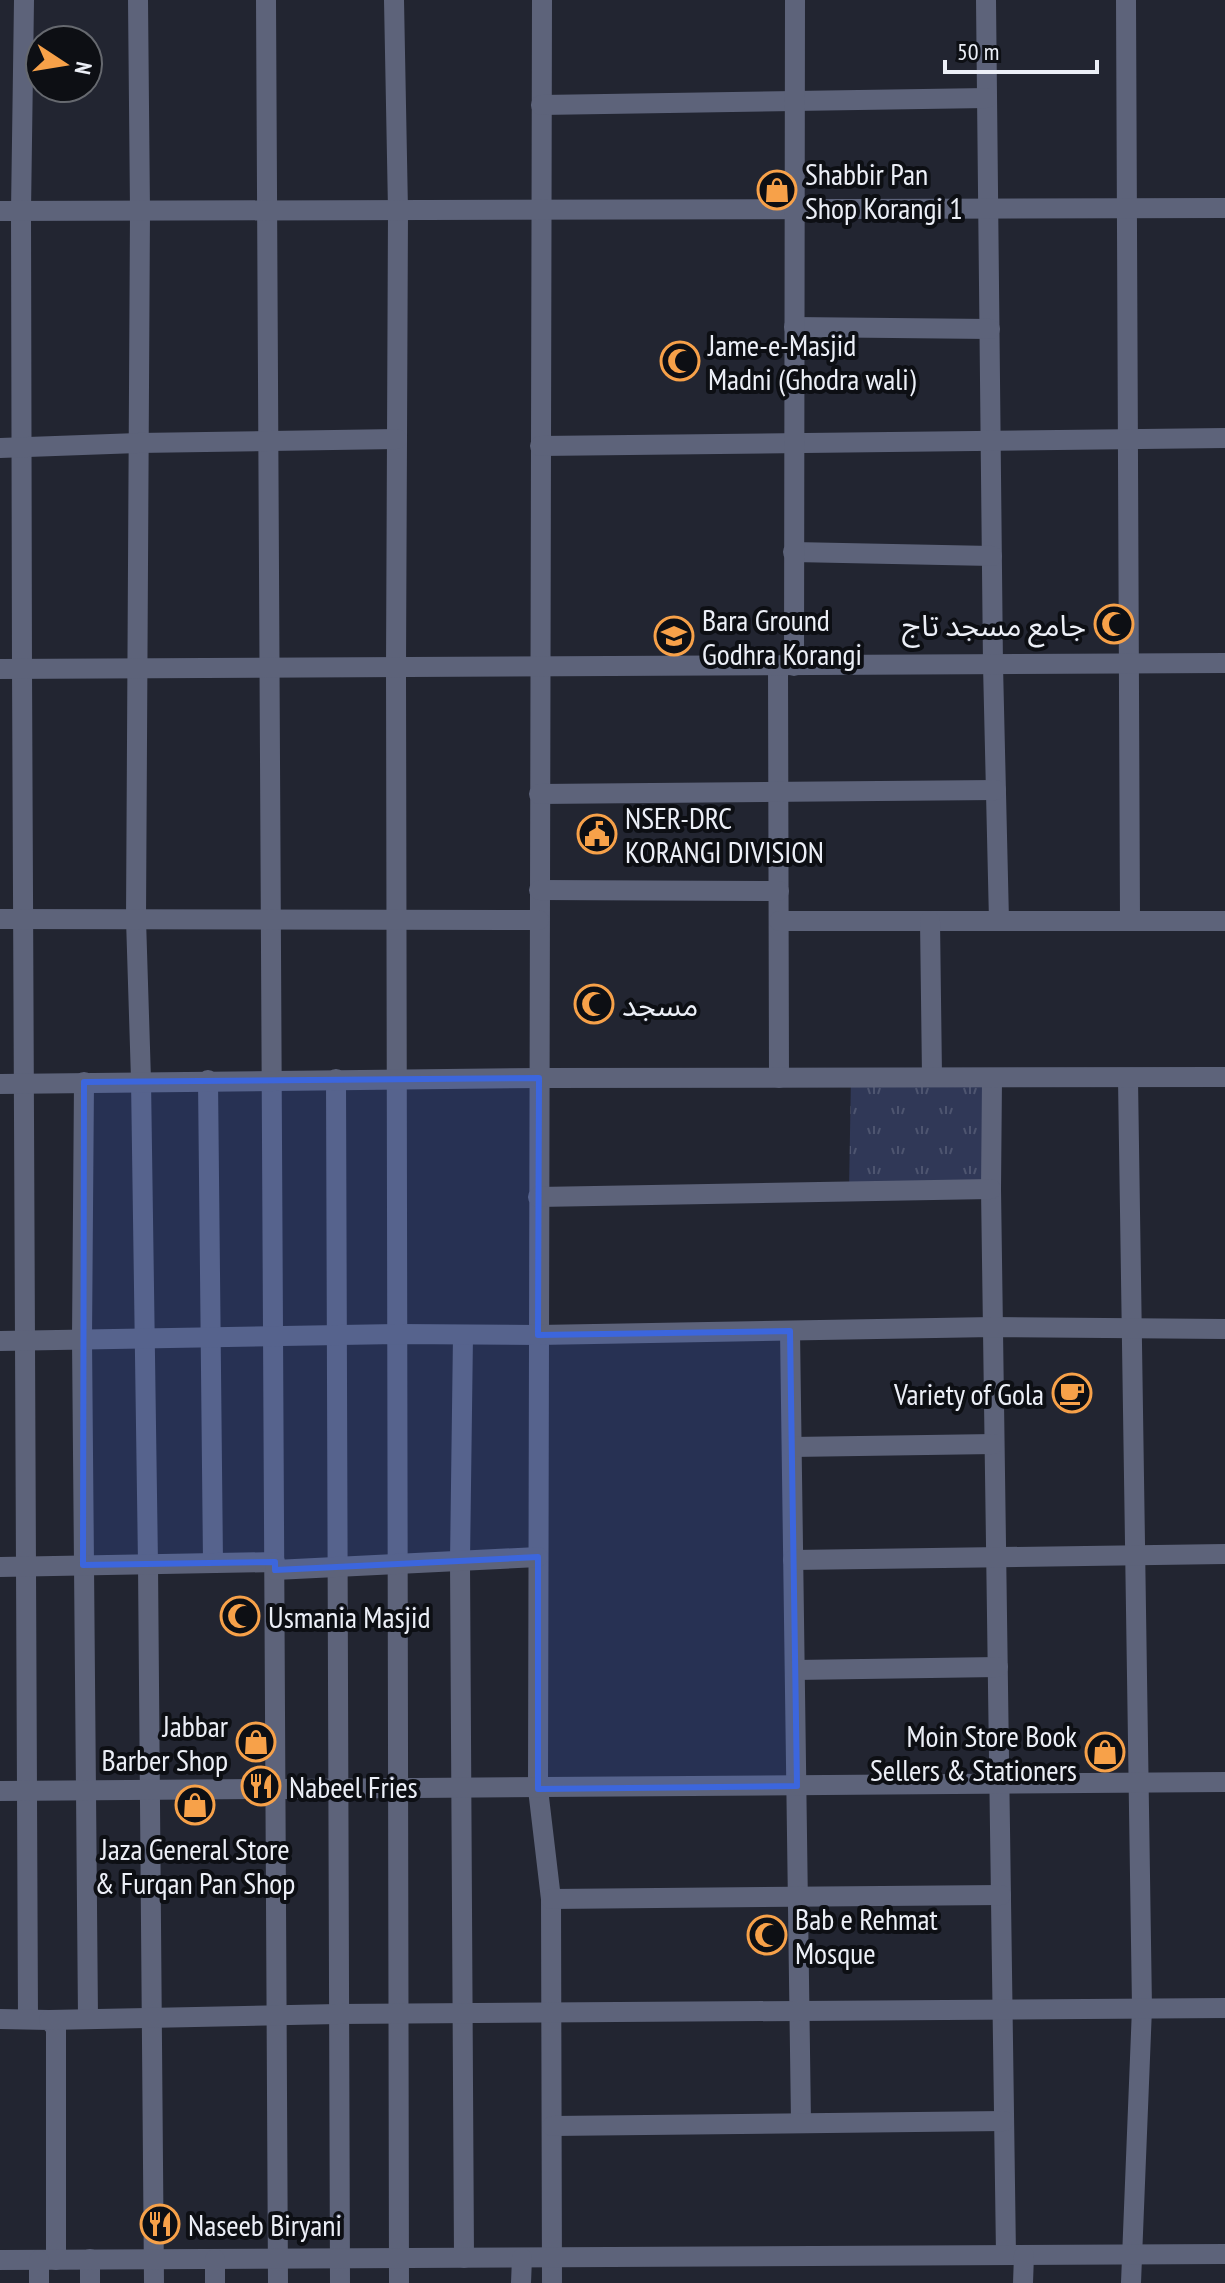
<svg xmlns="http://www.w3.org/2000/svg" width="1225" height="2283" font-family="'PT Sans Narrow','Noto Sans Arabic',sans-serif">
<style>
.grass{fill:url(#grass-tufts)}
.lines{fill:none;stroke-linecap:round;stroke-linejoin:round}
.minor{stroke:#5d637a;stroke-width:20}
.marked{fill:#3c66dd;fill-opacity:0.2;stroke:#3c66dd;stroke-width:6;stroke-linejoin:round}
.labels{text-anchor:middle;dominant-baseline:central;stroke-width:8;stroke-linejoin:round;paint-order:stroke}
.poi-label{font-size:30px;fill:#eceff7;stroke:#0d0f14;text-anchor:start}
</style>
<defs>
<pattern id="grass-tufts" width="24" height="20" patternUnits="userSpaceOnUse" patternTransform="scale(2)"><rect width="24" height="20" fill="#303857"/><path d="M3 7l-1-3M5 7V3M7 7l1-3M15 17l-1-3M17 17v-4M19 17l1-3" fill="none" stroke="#4e5570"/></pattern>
</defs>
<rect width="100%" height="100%" fill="#222531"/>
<path class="grass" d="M851,1077L992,1079L991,1189L849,1190Z"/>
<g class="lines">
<g class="minor">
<path d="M24,0L21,211L22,669L28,2019"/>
<path d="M138,0L140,211L136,919L141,1080L148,1564L154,2283"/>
<path d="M266,0L278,2283"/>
<path d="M394,0L398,210L396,668L399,2283"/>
<path d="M542,0L538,1789L551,1899L552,2283"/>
<path d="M986,0L993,665L999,921"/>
<path d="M1126,0L1130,921"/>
<path d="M541,105L987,98"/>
<path d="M0,211L1225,208"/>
<path d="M794,327L990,329"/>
<path d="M540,446L1225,438"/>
<path d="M0,448L138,443L397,439"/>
<path d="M793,552L992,556"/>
<path d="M778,666L779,1078"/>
<path d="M794,666L795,0"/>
<path d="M0,669L1225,663"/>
<path d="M539,794L996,790"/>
<path d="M539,890L779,891"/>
<path d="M0,919L539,920"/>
<path d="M779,921H1225"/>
<path d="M930,921L932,1076"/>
<path d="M336,1079L340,2283"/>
<path d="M992,1079L991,1189L1006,2255"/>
<path d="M1128,1079L1142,2008L1131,2283"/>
<path d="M208,1080L213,1563"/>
<path d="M84,1082L82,1339L88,2018"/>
<path d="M0,1084L539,1078L1225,1077"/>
<path d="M538,1197L991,1189"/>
<path d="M790,1331L801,2123"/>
<path d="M463,1335L460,1561L464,2258"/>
<path d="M0,1341L397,1334L538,1335L993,1327L1225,1329"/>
<path d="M792,1447L994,1444"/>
<path d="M793,1560L1225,1554"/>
<path d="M0,1567L275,1562"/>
<path d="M275,1570L538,1557"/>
<path d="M795,1670L998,1667"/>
<path d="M0,1791L1225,1782"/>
<path d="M551,1899L1001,1895"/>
<path d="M0,2019L49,2020L56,2028V2260"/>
<path d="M49,2020L338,2014L1225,2008"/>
<path d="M552,2126L1004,2121"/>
<path d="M90,2259V2283"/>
<path d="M0,2260L1225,2254"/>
<path d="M39,2283V2260"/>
<path d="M215,2283V2259"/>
<path d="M521,2283L522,2258"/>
<path d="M1023,2283L1024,2255"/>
</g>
</g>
<path class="marked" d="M539,1078L538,1335L790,1331L797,1786L538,1789V1557L275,1570V1562L83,1565L84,1082Z"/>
<defs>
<symbol id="shop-ring" viewBox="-11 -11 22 22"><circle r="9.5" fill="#0d0f14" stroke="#f7a149" stroke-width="1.5"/><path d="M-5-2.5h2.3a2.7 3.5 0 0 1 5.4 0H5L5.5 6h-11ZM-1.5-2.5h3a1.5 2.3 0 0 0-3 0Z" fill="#f7a149"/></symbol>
<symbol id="mosque-ring" viewBox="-11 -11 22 22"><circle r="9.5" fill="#0d0f14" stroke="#f7a149" stroke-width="1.5"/><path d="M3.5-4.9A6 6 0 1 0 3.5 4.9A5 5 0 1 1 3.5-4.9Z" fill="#f7a149"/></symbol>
<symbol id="school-ring" viewBox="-11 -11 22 22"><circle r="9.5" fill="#0d0f14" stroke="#f7a149" stroke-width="1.5"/><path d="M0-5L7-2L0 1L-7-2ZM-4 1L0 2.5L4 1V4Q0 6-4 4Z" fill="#f7a149"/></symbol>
<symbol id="civic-ring" viewBox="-11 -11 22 22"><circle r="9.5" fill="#0d0f14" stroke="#f7a149" stroke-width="1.5"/><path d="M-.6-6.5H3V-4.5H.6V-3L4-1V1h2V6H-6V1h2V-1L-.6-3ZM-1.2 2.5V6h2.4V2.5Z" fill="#f7a149"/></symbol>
<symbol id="cafe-ring" viewBox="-11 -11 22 22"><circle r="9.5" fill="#0d0f14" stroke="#f7a149" stroke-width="1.5"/><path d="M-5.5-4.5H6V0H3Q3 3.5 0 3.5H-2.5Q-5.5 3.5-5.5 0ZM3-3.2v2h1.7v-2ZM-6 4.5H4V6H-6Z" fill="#f7a149"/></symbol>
<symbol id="restaurant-ring" viewBox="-11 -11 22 22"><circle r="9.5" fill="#0d0f14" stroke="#f7a149" stroke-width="1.5"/><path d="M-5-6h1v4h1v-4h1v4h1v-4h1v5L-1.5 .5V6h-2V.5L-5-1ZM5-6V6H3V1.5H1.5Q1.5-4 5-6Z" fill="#f7a149"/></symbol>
</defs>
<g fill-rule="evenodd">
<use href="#shop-ring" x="755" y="168" width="44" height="44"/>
<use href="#mosque-ring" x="658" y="339" width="44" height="44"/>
<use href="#mosque-ring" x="1092" y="602" width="44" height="44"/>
<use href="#school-ring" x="652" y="614" width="44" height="44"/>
<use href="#civic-ring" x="575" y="812" width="44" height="44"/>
<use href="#mosque-ring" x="572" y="982" width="44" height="44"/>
<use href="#cafe-ring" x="1050" y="1371" width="44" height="44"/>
<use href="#mosque-ring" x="218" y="1594" width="44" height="44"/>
<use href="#shop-ring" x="234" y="1720" width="44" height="44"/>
<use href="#shop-ring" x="1083" y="1730" width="44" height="44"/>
<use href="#restaurant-ring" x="239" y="1764" width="44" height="44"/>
<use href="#shop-ring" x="173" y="1783" width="44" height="44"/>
<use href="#mosque-ring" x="745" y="1913" width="44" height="44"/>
<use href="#restaurant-ring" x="138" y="2202" width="44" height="44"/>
</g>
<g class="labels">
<g class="poi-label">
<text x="805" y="173">Shabbir Pan<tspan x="805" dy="34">Shop Korangi 1</tspan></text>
<text x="708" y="344">Jame-e-Masjid<tspan x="708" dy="34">Madni (Ghodra wali)</tspan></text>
<text x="702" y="619">Bara Ground<tspan x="702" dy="34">Godhra Korangi</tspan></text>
<text x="1086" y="624" text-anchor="end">جامع مسجد تاج</text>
<text x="625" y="817">NSER-DRC<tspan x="625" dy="34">KORANGI DIVISION</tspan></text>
<text x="622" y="1004">مسجد</text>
<text x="1044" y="1393" text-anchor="end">Variety of Gola</text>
<text x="268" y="1616">Usmania Masjid</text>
<text x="228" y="1725" text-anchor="end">Jabbar<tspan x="228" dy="34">Barber Shop</tspan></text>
<text x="1077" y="1735" text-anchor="end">Moin Store Book<tspan x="1077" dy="34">Sellers &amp; Stationers</tspan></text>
<text x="289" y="1786">Nabeel Fries</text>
<text x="195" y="1848" text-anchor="middle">Jaza General Store<tspan x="195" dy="34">&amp; Furqan Pan Shop</tspan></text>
<text x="795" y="1918">Bab e Rehmat<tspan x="795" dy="34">Mosque</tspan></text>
<text x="188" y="2224">Naseeb Biryani</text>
</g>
</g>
<g transform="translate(64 64) rotate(102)"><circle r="38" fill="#0d0f14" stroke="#66696f" stroke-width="2"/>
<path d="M0-6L14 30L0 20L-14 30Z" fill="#f7a149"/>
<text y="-12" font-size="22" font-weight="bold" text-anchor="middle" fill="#eceff7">N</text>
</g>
<path d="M945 60v12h152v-12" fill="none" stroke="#eceff7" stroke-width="4"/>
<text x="957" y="60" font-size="24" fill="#eceff7" stroke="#0d0f14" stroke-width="6" paint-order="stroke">50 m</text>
</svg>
